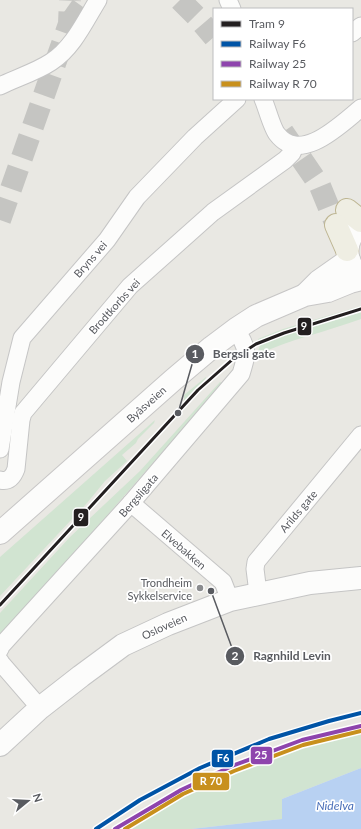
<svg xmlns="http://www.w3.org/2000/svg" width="361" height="829" font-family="Lato,sans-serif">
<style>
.green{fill:#d1e4d1}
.water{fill:#b8d1f2}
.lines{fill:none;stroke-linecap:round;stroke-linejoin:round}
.trunk-tunnel{stroke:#c5c5c2;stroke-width:22;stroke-dasharray:22 11;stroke-linecap:butt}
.minor-casing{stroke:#c5c5c5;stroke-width:19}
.tertiary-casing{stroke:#c5c5c5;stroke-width:24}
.secondary-casing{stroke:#c7c6c6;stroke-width:24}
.trunk-casing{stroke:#beb693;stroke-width:24}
.minor{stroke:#fcfcfb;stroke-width:17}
.tertiary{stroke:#fcfcfb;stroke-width:22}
.secondary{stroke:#fcfcfb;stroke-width:22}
.trunk{stroke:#efeee3;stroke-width:22}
.rail-1-casing{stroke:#fff;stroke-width:7}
.rail-2-casing{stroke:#fff;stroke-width:7}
.rail-3-casing{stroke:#fff;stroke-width:7}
.rail-1{stroke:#0054a6;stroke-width:4}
.rail-2{stroke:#8e44ad;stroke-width:4}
.rail-3{stroke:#c8901d;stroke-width:4}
.tram-1-casing{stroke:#fff;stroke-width:6}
.tram-1{stroke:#231f20;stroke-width:3}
.poi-dot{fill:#8b8c8e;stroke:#fff;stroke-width:1.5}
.labels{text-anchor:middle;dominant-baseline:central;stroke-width:3.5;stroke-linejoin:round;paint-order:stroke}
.street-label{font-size:11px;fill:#595b60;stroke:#fff}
.poi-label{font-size:11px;fill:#595b60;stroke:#fff;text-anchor:end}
.water-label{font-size:12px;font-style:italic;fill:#496fb9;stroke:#fff}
.leader{fill:none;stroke:#595b60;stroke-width:1.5}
.callout-dot{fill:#595b60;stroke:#fff;stroke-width:1.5}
.mark-label{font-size:12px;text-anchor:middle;font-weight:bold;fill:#fff}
.callout-label{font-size:12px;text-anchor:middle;font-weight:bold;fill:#595b60;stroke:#fff;stroke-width:3.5;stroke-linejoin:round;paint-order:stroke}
.line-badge{stroke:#fff;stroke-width:1.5}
.badge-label{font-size:11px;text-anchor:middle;font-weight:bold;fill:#fff}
</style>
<rect width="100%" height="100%" fill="#e9e8e3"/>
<g class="green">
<path d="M361,306V319C326,332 290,339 257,355L260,345L258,339L283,329Z"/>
<path d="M206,377V378L184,402V395Z"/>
<path d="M220,382L223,384C148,467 76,553 0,636V613L70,537L140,471Z"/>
<path d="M155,420L154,423L138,439L136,443L122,455L127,461L105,481L87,503L0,596V557Z"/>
<path d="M361,733V768L282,799V819L191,829H128L134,824L182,796L232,774L307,745Z"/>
</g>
<path class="water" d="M361,768V829H191L282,819V799Z"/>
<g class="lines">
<g class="trunk-tunnel">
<path d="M180,0L196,16L214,37"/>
<path d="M69,24L86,0"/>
<path d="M283,132L320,186L336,225"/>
<path d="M0,220L69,24L70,0"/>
</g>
<defs>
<g id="minor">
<path d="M228,0L232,9"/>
<path d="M352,33L361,26"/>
<path d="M0,86C16,78 36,72 51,62C73,48 85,21 98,0"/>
<path d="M263,99C267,108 272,128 277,134C301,165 341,124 361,108"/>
<path d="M0,449L11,382L22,338L107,240L137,197L195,137L237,99"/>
<path d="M0,480C9,482 13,477 16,469L21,420L23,413L130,286L213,212L285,160L292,153L295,146"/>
<path d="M131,503L223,582L230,600"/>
<path d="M258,593L255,569L256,562L361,435"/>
<path d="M0,649L1,646L131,503L241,374C248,351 248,350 236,329"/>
<path d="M0,661L1,663L40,708"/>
</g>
<path id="tertiary" d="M0,745L40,708L81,676L123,645L168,624L230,600L310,583L361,578"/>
<g id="secondary">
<path d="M361,226C343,239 343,263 361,276"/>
<path d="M306,294L319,281L349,260"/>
<path d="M0,533L173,380L212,347L236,329L256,316L305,295L328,291L350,282L361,279"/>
</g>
<g id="trunk">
<path d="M347,210L361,221"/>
<path d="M336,225L347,250"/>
</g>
</defs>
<use href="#minor" class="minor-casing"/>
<use href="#tertiary" class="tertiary-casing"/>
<use href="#secondary" class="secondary-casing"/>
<use href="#trunk" class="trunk-casing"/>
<use href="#minor" class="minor"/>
<use href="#tertiary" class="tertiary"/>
<use href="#secondary" class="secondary"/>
<use href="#trunk" class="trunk"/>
<defs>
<path id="rail-1" d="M96,829L140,800L200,768L269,739L329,721L361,713"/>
<path id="rail-2" d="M115,829L181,790L232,766L302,740L361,726"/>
<path id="rail-3" d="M125,829L183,794L234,771L303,745L361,731"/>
</defs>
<use href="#rail-1" class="rail-1-casing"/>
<use href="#rail-2" class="rail-2-casing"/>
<use href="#rail-3" class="rail-3-casing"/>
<use href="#rail-1" class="rail-1"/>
<use href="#rail-2" class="rail-2"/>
<use href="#rail-3" class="rail-3"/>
<defs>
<path id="tram-1" d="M0,605L198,390L233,359L256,344L284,333L361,309"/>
</defs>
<use href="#tram-1" class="tram-1-casing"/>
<use href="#tram-1" class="tram-1"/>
</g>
<circle class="poi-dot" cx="200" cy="588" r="4"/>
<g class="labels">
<g class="street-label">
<text transform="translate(90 259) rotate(-49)">Bryns vei</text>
<text transform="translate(114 306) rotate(-48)">Brodtkorbs vei</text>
<text transform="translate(146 404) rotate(-42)">Byåsveien</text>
<text transform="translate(138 495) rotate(-49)">Bergsligata</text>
<text transform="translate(298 511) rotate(-50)">Arilds gate</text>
<text transform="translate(184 549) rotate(41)">Elvebakken</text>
<text transform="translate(164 626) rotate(-24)">Osloveien</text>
</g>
<g class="poi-label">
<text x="192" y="582">Trondheim<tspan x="192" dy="13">Sykkelservice</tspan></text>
</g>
<g class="water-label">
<text x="335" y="805">Nidelva</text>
</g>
</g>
<path class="leader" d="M178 413L195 354M211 591L235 656"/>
<g class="callout-dot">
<circle cx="178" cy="413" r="4"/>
<circle cx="211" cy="591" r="4"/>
<circle cx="195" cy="354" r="10"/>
<circle cx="235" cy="656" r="10"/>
</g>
<g class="mark-label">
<text x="195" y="358">1</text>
<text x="235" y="660">2</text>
</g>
<g class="callout-label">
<text x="244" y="358">Bergsli gate</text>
<text x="292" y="660">Ragnhild Levin</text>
</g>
<g class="line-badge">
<rect x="297" y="317" width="15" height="19" rx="4" fill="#231f20"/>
<rect x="73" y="508" width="16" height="19" rx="4" fill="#231f20"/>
<rect x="250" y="746" width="23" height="19" rx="4" fill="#8e44ad"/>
<rect x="211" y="749" width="23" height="19" rx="4" fill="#0054a6"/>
<rect x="192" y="772" width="38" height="19" rx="4" fill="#c8901d"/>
</g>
<g class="badge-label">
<text x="304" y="330">9</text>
<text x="81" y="521">9</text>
<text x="261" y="759">25</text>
<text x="223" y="762">F6</text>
<text x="211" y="785">R 70</text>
</g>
<rect x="213" y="8" width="140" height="92" fill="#ffffff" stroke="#bdbdbf"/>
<rect x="221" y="21" width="20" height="6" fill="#231f20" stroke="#bdbdbf"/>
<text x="249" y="28" font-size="12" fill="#595b60">Tram 9</text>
<rect x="221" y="41" width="20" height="6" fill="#0054a6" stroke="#bdbdbf"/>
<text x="249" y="48" font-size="12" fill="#595b60">Railway F6</text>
<rect x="221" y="61" width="20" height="6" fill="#8e44ad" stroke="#bdbdbf"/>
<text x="249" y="68" font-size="12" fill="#595b60">Railway 25</text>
<rect x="221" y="81" width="20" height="6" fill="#c8901d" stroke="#bdbdbf"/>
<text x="249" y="88" font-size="12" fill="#595b60">Railway R 70</text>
<g transform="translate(28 801) rotate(72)" stroke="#ffffff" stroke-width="3" paint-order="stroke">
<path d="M0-3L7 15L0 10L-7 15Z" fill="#595b60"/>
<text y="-6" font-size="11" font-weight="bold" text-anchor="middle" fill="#595b60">N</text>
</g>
</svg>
